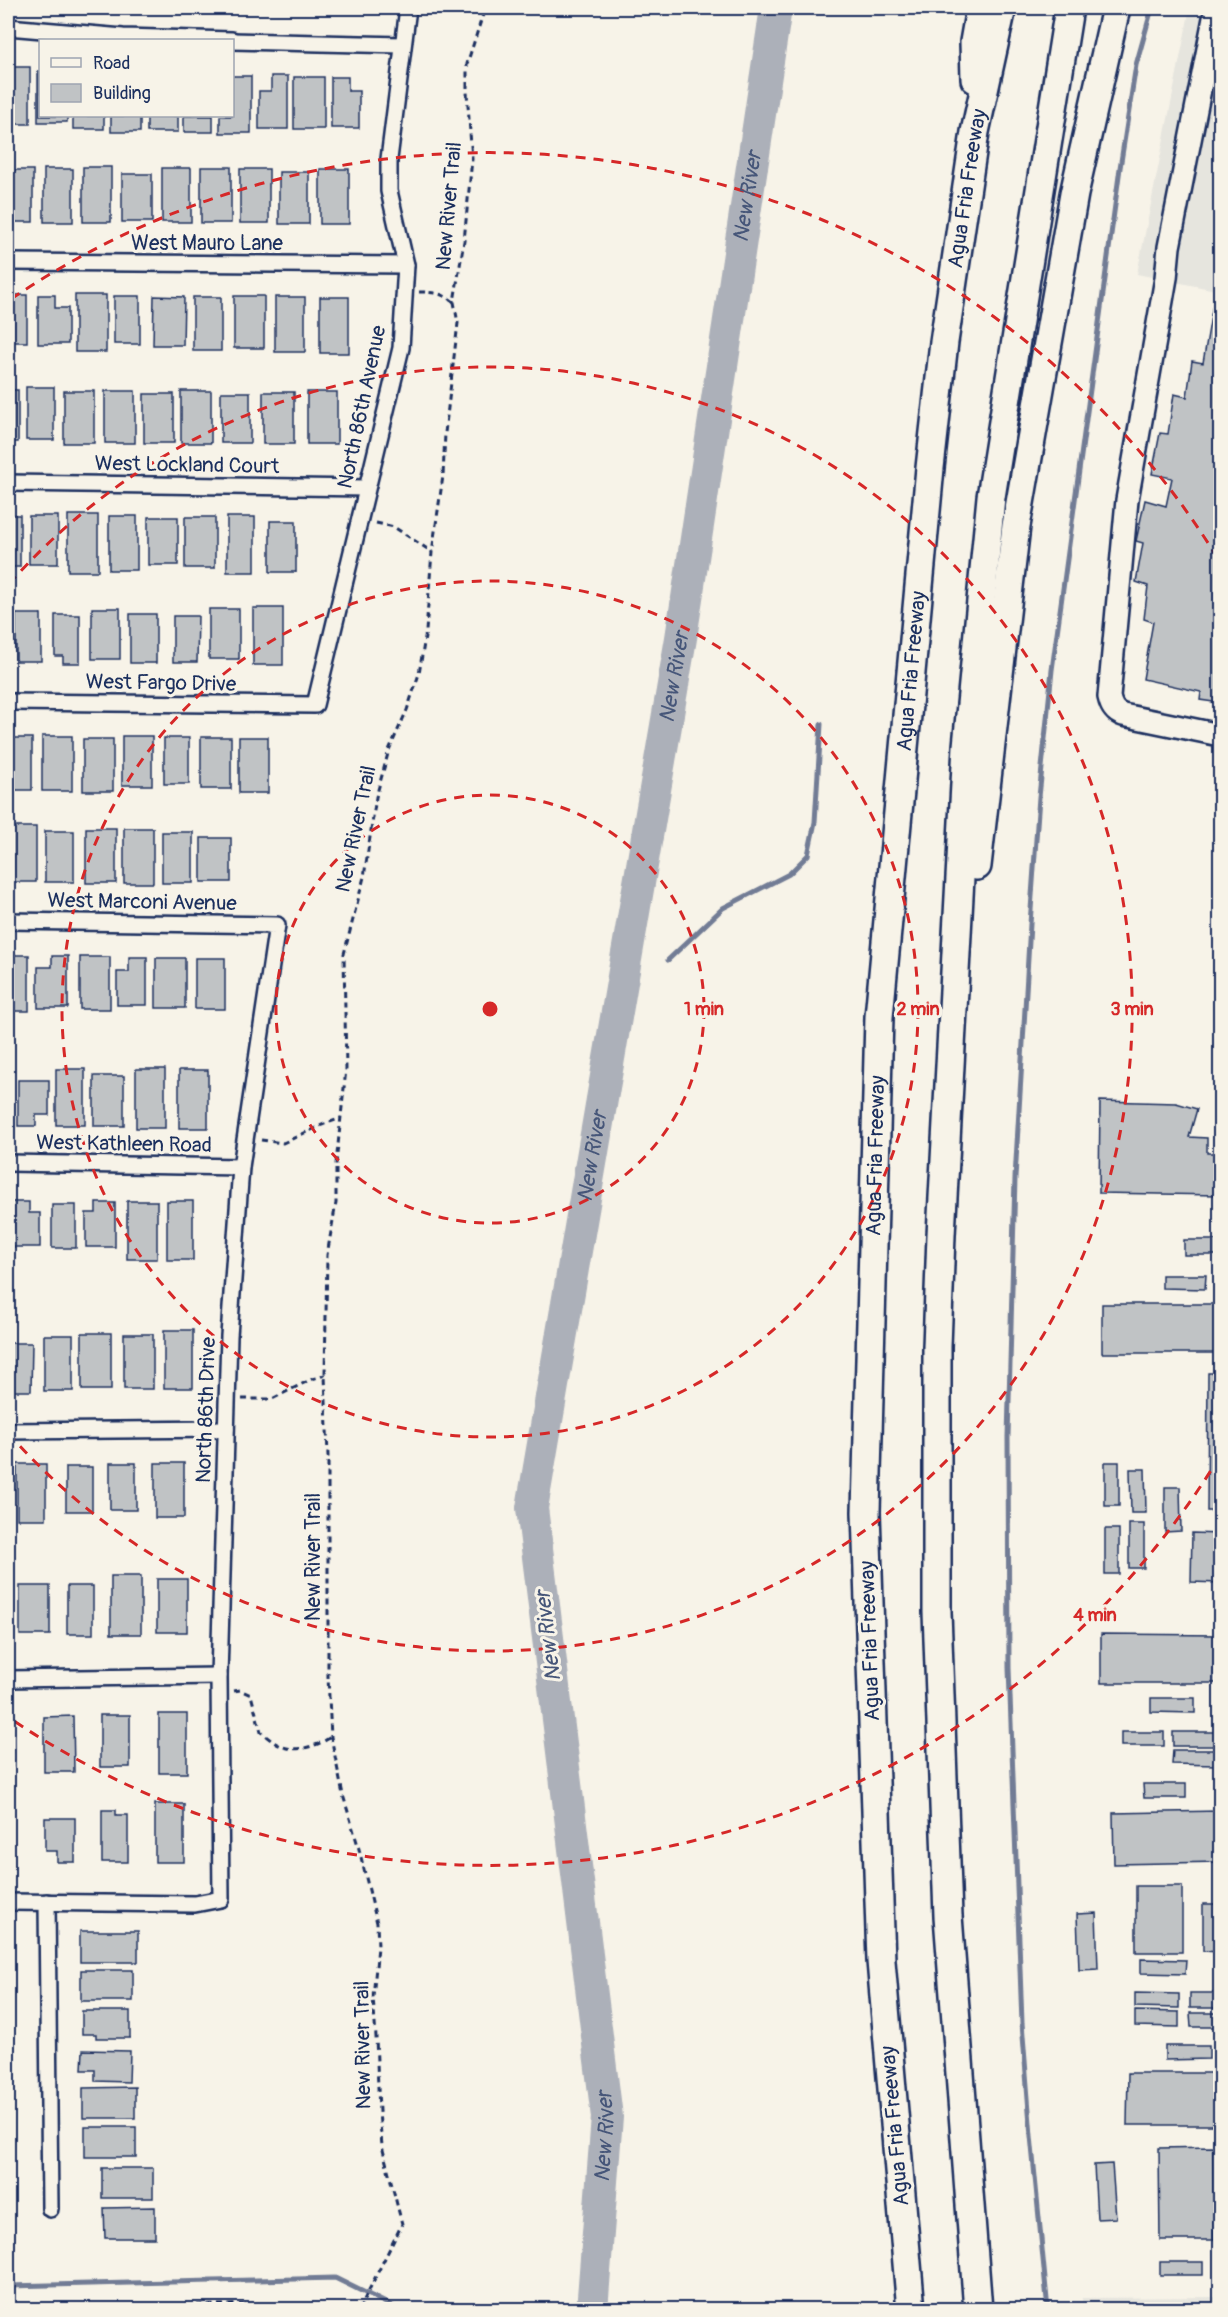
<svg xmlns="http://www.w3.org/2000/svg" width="1228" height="2317" font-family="Pangolin,sans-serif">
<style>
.built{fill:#e6e5de}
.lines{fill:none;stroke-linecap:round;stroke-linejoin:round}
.stream{stroke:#727c95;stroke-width:5}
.river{stroke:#acb0b9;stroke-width:32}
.building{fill:#c0c3c5;stroke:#1b2f5e;stroke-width:1.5}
.street-casing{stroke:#1b2f5e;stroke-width:20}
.secondary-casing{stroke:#1b2f5e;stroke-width:26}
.highway-casing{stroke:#1b2f5e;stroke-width:32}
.path{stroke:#1b2f5e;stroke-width:3;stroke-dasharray:6 4.5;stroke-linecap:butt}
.street{stroke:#f7f3e8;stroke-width:15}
.secondary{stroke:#f7f3e8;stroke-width:21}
.highway{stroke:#f7f3e8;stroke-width:27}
.ring{fill:none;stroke:#d62828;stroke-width:3;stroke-dasharray:10 8}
.labels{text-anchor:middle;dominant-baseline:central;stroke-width:6;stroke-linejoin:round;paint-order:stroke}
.street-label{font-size:21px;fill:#1b2f5e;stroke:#f7f3e8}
.water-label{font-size:22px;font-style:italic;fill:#465679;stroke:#f7f3e8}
.centre{fill:#d62828;stroke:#f7f3e8;stroke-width:3}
.ring-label{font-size:18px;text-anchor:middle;font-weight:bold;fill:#d62828;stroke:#f7f3e8;stroke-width:6;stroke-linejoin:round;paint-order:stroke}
</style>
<rect width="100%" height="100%" fill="#f7f3e8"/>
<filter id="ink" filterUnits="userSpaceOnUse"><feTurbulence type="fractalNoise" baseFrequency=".0167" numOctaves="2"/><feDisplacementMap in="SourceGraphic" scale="12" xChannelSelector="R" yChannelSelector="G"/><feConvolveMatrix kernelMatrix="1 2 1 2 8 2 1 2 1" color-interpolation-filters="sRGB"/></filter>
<g filter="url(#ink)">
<g class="built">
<path d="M1190,8H1220V291L1137,274Z"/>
<path d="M1220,2297V2309H1083L1082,2298Z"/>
</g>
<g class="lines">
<g class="stream">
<path d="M668,960L723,908L789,874L808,855L815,822L821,724"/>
<path d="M8,2286L335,2278L400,2310"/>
<path d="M1048,2310L1031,2136L1022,2023L1009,1668L1008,1437L1015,1178L1030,924L1039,797L1052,670L1120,168L1136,65L1152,8"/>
</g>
<path class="river" id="s1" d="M592,2310L607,2117L532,1508L681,638L776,8"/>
</g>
<g class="building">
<rect x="8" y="67" width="22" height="57"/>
<path d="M38,71H40V116H67V122H38Z"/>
<path d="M232,76H251V133H220V116H232Z"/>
<path d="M271,76H288V129H259V91H271Z"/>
<rect x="294" y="77" width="30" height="52"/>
<path d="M331,77H348V91H359V128H331Z"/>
<rect x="73" y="116" width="31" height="13"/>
<rect x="111" y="116" width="29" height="16"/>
<rect x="147" y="116" width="31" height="16"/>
<rect x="184" y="116" width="29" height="16"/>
<rect x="83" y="167" width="28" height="55"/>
<rect x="201" y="167" width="30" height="56"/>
<rect x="162" y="168" width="29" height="54"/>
<rect x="44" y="169" width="29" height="53"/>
<rect x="240" y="169" width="29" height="54"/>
<rect x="320" y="169" width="29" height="55"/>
<rect x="8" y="170" width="25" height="52"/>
<rect x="279" y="172" width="30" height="52"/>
<rect x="122" y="174" width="30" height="48"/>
<rect x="8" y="295" width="19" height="47"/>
<path d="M38,295H55V308H68V344H38Z"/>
<rect x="75" y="295" width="31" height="57"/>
<rect x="114" y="296" width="26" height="48"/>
<path d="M154,296L184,297L183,345H153Z"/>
<rect x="234" y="296" width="30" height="52"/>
<rect x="193" y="297" width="28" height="54"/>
<rect x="275" y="297" width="30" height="55"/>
<rect x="320" y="297" width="29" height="56"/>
<path d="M1213,304L1220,305V703L1200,700L1201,692L1143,679L1153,622L1144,619L1148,586L1136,582L1143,543L1136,541L1145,500L1166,506L1172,478L1152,474L1160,433L1168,434L1174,394L1187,397L1192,361L1203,363Z"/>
<rect x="26" y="387" width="28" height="53"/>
<rect x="8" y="390" width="10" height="52"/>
<rect x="64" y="391" width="30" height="52"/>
<rect x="105" y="391" width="30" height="52"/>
<rect x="181" y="391" width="30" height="52"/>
<rect x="221" y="392" width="29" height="51"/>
<rect x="263" y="392" width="31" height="52"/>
<rect x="307" y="392" width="30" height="52"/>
<rect x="144" y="394" width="30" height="49"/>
<rect x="8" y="515" width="12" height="52"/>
<rect x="68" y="515" width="30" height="56"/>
<rect x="29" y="516" width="29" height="48"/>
<rect x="109" y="516" width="28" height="54"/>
<rect x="148" y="517" width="30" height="48"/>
<rect x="185" y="517" width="30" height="51"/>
<rect x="227" y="517" width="28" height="55"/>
<rect x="270" y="521" width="26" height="51"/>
<rect x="92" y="608" width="28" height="51"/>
<rect x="253" y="608" width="30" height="57"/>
<rect x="209" y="609" width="30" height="50"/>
<rect x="16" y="614" width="25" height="47"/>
<rect x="130" y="614" width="26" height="49"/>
<path d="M55,615H80V663H63V656H55Z"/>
<path d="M173,616H198L197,662H173Z"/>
<rect x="42" y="736" width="30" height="55"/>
<rect x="122" y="736" width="30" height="49"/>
<rect x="201" y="737" width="30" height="52"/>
<rect x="239" y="737" width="29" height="56"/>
<rect x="8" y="738" width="24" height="52"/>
<rect x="164" y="738" width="25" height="46"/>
<rect x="83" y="739" width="30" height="52"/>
<rect x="8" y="827" width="28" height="55"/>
<rect x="86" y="828" width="30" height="55"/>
<rect x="124" y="828" width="29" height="55"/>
<rect x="45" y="831" width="29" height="51"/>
<rect x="162" y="832" width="31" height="51"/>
<rect x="201" y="838" width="30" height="44"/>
<rect x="8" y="955" width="21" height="56"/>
<path d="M52,956H68V1008H38V967H52Z"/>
<rect x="80" y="957" width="30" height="52"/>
<path d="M129,957H147V1005H117V972H129Z"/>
<rect x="156" y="958" width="29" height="50"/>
<rect x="195" y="958" width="30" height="51"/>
<rect x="56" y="1069" width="29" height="56"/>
<rect x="136" y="1069" width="29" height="59"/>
<rect x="179" y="1070" width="29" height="58"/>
<rect x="94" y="1076" width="30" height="50"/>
<path d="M18,1080H49V1115H36V1126H18Z"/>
<path d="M1100,1101L1176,1103L1197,1109L1189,1137L1207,1138V1153H1220V1195L1099,1193Z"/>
<rect x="127" y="1201" width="30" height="58"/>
<rect x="167" y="1201" width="26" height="59"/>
<path d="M10,1202H29V1213H40V1247H10Z"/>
<path d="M96,1203H115V1247H86V1213H96Z"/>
<rect x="52" y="1205" width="24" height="43"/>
<rect x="1184" y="1240" width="36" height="15"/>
<path d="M1162,1275H1206L1205,1289L1162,1288Z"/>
<rect x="1102" y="1304" width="118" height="49"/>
<rect x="164" y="1330" width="29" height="58"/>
<rect x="82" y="1333" width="29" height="57"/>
<rect x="124" y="1334" width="29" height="55"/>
<rect x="44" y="1335" width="29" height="56"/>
<path d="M8,1343H32L31,1391H8Z"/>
<path d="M1208,1373H1220V1511H1207Z"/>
<rect x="1105" y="1462" width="14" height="44"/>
<rect x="110" y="1463" width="26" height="47"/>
<rect x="155" y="1463" width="29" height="55"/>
<rect x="17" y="1464" width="29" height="55"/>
<rect x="66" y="1467" width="26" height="44"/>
<path d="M1130,1469H1145L1146,1513H1131Z"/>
<path d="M1165,1487H1180L1181,1531L1165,1532Z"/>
<rect x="1129" y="1524" width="15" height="44"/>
<rect x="1105" y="1529" width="14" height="45"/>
<path d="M1192,1533L1220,1534V1583L1191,1582Z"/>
<rect x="111" y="1576" width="30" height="58"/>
<rect x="157" y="1579" width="30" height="53"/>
<rect x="20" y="1586" width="30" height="49"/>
<rect x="67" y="1586" width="26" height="48"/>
<path d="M1101,1634L1220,1635V1683H1101Z"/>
<path d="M1151,1698H1195V1713L1151,1712Z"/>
<rect x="159" y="1714" width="28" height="59"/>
<rect x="100" y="1715" width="30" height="52"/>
<path d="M73,1716L74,1772H44V1717Z"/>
<rect x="8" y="1729" width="4" height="38"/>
<rect x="1121" y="1732" width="43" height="14"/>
<rect x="1173" y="1732" width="44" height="14"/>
<path d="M1173,1750H1217L1216,1765L1172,1764Z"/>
<path d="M1143,1784H1186V1798H1144Z"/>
<rect x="155" y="1804" width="29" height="58"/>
<path d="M102,1810H116V1815H128V1862H102Z"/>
<path d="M1220,1811V1862L1114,1864L1113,1813Z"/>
<path d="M45,1818H75V1862H57V1851H45Z"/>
<rect x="1136" y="1886" width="46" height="66"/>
<path d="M1203,1904H1220V1952L1203,1951Z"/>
<path d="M1096,1913L1098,1969L1079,1970L1077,1914Z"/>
<rect x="80" y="1931" width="58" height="31"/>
<path d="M1141,1959L1186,1960L1185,1974L1141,1973Z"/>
<rect x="81" y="1970" width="52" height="31"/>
<path d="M1135,1993L1179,1994V2008L1135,2007Z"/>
<rect x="1190" y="1993" width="30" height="15"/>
<path d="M82,2011H130V2038H96V2034H82Z"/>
<path d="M1135,2011L1179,2012V2027L1135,2026Z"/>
<path d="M1190,2013H1220V2027H1191Z"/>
<path d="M1165,2046H1209V2059L1165,2060Z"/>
<path d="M83,2050L130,2051L129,2082L95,2081V2070H82Z"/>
<rect x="8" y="2052" width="2" height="32"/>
<path d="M1128,2073H1220V2125H1127Z"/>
<path d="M135,2087V2118H83V2088Z"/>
<rect x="85" y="2127" width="51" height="30"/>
<path d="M1213,2147L1214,2240H1160L1159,2148Z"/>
<path d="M1112,2164L1116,2218L1097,2219L1094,2165Z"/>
<rect x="102" y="2168" width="51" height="30"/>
<path d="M155,2207V2238H105L104,2208Z"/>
<rect x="1160" y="2262" width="43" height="13"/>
</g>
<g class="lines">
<defs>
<g id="street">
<path d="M8,27L123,37L232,40"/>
<path d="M232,41L402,45"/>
<path d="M8,262L406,265"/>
<path d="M8,483L366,488"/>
<path d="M8,702L315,705L401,348L406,265L389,191V159L408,8"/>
<path d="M8,921L277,925L241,1167L229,1336L219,1676L221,1899L195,1904L8,1902"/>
<path d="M8,1163L241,1167"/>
<path d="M8,1431L226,1429"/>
<path d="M8,1679L219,1676"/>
<path d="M47,1902L50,2209"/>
</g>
<path id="secondary" d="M1216,8L1169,247L1166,278L1127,500L1109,697C1111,706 1114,712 1123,715L1220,735"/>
<g id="highway">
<path d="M975,79L974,42L980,8"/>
<path d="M977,866L1016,526L1074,194L1116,8"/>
<path id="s2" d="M911,2310L881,1961L866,1512L879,1017L930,468L944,342L975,132L1002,8"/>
<path d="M978,2310L948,1916L937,1612V1347L941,1235L967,746L991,497L1069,8"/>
</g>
</defs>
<use href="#street" class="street-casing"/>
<use href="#secondary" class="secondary-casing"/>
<use href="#highway" class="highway-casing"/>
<g class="path">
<path d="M419,292C432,292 443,293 454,302"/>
<path d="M376,523L394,527L432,552"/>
<path d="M261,1140L283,1143L322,1125L341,1118"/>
<path d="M242,1399H272L312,1379L325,1375"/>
<path d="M234,1691L240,1690L251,1695L261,1732C267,1737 274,1743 281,1746C297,1753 317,1746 331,1737"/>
<path d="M8,2308L275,2304L324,2310"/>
<path d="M359,2310L402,2224L382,2146L379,2112L376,2037L373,1997L378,1947L377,1923L359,1849L343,1795L331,1737L328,1677V1456L325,1375L327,1255L336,1203V1164L346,1069L344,954L364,877L376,797L389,750L407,710L419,674L426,631L432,552L443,476L445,433L458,323L454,302L464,241L472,159L467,92V64L485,8"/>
</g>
<use href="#street" class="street"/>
<use href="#secondary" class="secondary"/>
<use href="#highway" class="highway"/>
</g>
</g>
<g class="ring">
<circle cx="490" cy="1009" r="214"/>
<circle cx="490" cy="1009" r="428"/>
<path d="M9 584A642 642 0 1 1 9 1434"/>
<path d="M1220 1456A856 856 0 0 1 11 1719M11 299A856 856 0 0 1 1220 562"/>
</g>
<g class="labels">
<g class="street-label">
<text stroke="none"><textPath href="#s2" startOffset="2128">Agua Fria Freeway</textPath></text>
<text transform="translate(449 206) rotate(-85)">New River Trail</text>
<text x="207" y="243">West Mauro Lane</text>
<text transform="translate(362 407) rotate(-78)">North 86th Avenue</text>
<text transform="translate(187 465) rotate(1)">West Lockland Court</text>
<text stroke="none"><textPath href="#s2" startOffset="1642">Agua Fria Freeway</textPath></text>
<text transform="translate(161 683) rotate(1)">West Fargo Drive</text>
<text transform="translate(356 829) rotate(-78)">New River Trail</text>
<text transform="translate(142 902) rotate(1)">West Marconi Avenue</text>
<text transform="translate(124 1144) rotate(1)">West Kathleen Road</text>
<text stroke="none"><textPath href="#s2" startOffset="1156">Agua Fria Freeway</textPath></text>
<text transform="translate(206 1410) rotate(-88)">North 86th Drive</text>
<text transform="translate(313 1557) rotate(-90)">New River Trail</text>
<text transform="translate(870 1641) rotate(-92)">Agua Fria Freeway</text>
<text transform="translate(363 2045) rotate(-91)">New River Trail</text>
<text transform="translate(895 2126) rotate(-95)">Agua Fria Freeway</text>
</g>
<g class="water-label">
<text stroke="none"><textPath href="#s1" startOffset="2136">New River</textPath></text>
<text stroke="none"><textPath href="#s1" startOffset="1650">New River</textPath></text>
<text stroke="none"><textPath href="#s1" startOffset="1164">New River</textPath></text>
<text transform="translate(548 1636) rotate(-97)">New River</text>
<text stroke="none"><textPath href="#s1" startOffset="174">New River</textPath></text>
</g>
</g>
<circle cx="490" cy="1009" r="9" class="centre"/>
<g class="ring-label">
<text x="704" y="1015">1 min</text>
<text x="918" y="1015">2 min</text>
<text x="1132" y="1015">3 min</text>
<text x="1095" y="1621">4 min</text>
</g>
<rect width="1228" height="2317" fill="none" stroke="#f7f3e8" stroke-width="30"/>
<rect x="15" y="15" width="1198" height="2287" fill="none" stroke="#1b2f5e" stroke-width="2" filter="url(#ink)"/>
<rect x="39" y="39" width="195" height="78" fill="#f7f3e8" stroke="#9fa5b1" stroke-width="1.5"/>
<rect x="51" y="58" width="30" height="9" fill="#f7f3e8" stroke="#9fa5b1" stroke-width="1.5"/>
<text x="93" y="69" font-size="18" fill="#1b2f5e">Road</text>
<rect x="51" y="84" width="30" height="18" fill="#c0c3c5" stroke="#9fa5b1" stroke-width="1.5"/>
<text x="93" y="99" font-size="18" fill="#1b2f5e">Building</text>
</svg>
